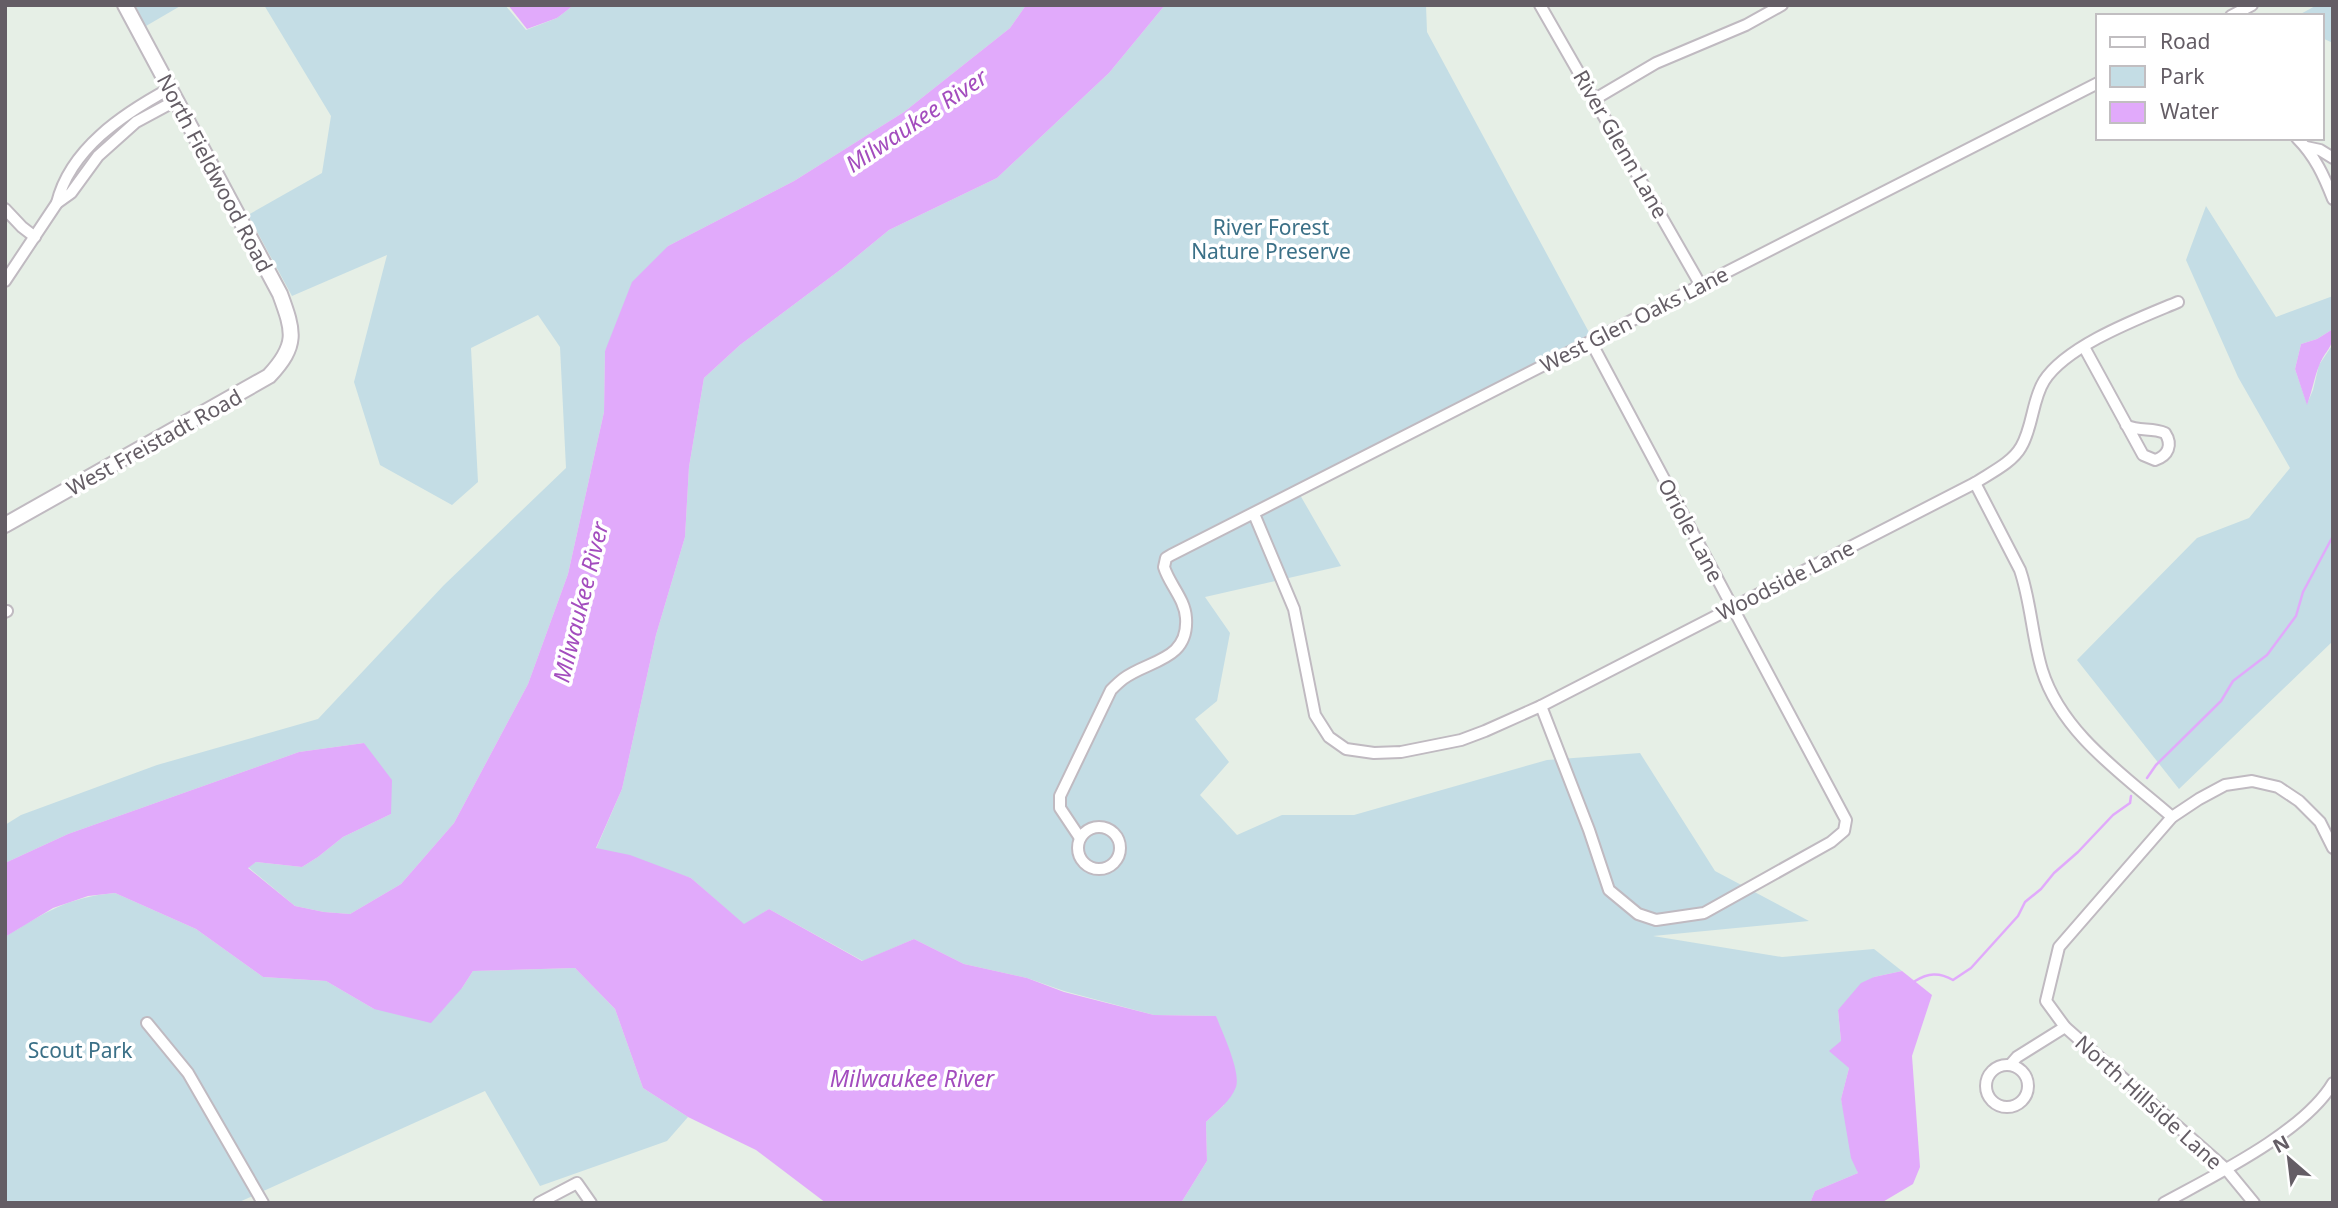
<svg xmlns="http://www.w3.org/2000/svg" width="2338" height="1208" font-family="'Noto Sans',sans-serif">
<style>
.green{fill:#c4dde5}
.water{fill:#e1aafb}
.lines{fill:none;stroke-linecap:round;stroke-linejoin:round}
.stream{stroke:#e1aafb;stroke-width:2.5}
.minor-casing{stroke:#c0bac1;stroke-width:14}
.tertiary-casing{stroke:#c0bac1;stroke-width:18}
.minor{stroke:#fff;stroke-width:10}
.tertiary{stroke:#fff;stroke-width:14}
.labels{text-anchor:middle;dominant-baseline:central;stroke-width:7;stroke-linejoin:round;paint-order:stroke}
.street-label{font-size:21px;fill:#645d65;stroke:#fff}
.park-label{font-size:21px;fill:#3b7087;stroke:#fff}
.water-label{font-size:23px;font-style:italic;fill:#a34dbe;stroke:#fff}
</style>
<rect width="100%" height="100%" fill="#e6efe6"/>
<g class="green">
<path d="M135,5H182L146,26Z"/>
<path d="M264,5H505L526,30L557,18L574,5H1026L1010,28L904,112L794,181L668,246L605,351L604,412L568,574L528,684L454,823L401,884L350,914L324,912L295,906L248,867L256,862L302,867L318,857L343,837L391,814L364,743L299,752L68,834L5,863V825L21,815L157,765L318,719L444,585L566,468L560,347L538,315L471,348L478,482L452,505L380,465L354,382L387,255L292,296L248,215L322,173L331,116Z"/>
<path d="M1165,5H1426L1427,32L1591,336L1296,488L1341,566L1205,597L1230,633L1217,701L1195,719L1229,762L1200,795L1237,835L1282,815H1354L1547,760L1640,753L1715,871L1809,921L1653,936L1782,957L1874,949L1902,971L1874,977L1838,1010L1841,1041L1849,1068L1841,1099L1858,1173L1815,1191L1810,1203H1181L1207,1161L1206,1122L1224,1105L1216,1016L1154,1015L1064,991L1027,978L964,964L914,939L863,961L769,909L744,925L691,878L596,849L622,789L656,635L685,537L689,467L704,378L740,345L844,267L889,230L997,178L1109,73Z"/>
<path d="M2317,5H2333V43L2322,38V16H2297Z"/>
<path d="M2206,206L2276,317L2333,296V329L2317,339L2301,344L2295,369L2307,404L2313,390L2319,365L2333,344V641L2179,789L2077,660L2197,538L2249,518L2290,468L2238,377L2186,260Z"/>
<path d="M115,893L196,929L263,977L326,981L374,1009L462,988L473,971L575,968L615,1009L643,1088L688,1117L667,1141L540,1186L485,1091L237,1203H5V937C44,913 68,897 115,893Z"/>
</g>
<g class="water">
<path d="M508,5H574L557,18L527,29Z"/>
<path d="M1026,5H1165L1109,73L997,178L889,230L844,267L740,345L704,378L689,467L685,537L656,635L622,789L596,848L630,855L691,878L744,924L769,909L862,961L914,939L964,964L1027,978L1064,992L1154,1015L1216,1016C1222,1032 1241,1071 1236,1087C1231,1101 1216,1112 1206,1122L1207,1161L1181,1203H826L756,1150L688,1117L643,1088L615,1009L575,968L473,971L462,988L431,1023L374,1009L326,981L263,977L196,929L115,893L88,896L53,908L5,937V863L68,834L299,752L364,743L392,780L391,814L343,837L318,857L302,867L256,862L248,868L295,906L324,912L350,914L401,884L454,823L528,684L568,574L604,412L605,351L632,282L668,246L794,181L904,112L1010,28Z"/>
<path d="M2333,329C2333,351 2326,348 2319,366C2314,378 2312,392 2307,405L2295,369L2301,344L2317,339Z"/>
<path d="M1902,971L1932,995L1912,1056L1920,1167L1913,1184L1881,1203H1810L1815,1191L1858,1173L1851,1158L1841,1099L1849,1068L1829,1051L1841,1041L1838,1010L1861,983L1874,977Z"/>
</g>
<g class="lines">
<g class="stream">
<path d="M2147,778L2156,765L2221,701L2233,681L2267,655L2296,616L2303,592L2333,536"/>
<path d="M1915,981C1928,973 1939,972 1953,980L1971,968L2018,916L2025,902L2041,889L2054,873L2078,852L2113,815L2130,803L2131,796"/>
</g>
<defs>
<g id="minor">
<path d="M1540,5L1700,284"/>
<path d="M2231,16L2252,5"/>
<path d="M1595,99L1656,63L1746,25L1782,5"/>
<path d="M2297,138C2315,156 2324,176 2333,199"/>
<path d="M2306,147L2320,150L2333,158"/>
<path d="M57,203C70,149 123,114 169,89"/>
<path d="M5,209L22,227L35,237"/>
<path d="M5,281L57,203L71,193L98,156L136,122L175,101"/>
<path d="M2084,347L2143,455L2155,460C2168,456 2173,445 2165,433C2152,427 2138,432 2126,425"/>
<path d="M1975,483L2020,570C2031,602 2032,637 2042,670C2062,734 2124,775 2172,817"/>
<path d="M1254,514L1294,609L1315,715L1329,737L1346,749L1374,753L1401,752L1461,740L1485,731L1541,706L1975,483C1990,473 2012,463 2021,447C2033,427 2032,400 2044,381C2067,345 2140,318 2178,302"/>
<path d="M5,612L7,611"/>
<path d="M1541,706L1589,830L1609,890L1638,914L1656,920L1704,913L1831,842L1844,831L1846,820L1591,342"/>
<circle cx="1099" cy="848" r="21"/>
<path d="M1080,838L1060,808V796L1111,690C1115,686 1119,682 1123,679C1148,660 1189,661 1186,618C1185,599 1169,584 1164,567L1166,558L1171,555L2098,83"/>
<path d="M147,1023L188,1073L263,1203"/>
<path d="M2010,1065L2017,1057L2065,1027"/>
<circle cx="2007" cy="1086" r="21"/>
<path d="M539,1203L577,1183L591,1203"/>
<path d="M2164,1203C2215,1175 2304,1132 2333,1083"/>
<path d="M2254,1203L2226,1169L2065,1027L2046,1001L2059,947L2172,817L2199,799L2225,785L2252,781L2278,787L2299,801L2320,822L2333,848"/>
</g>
<path id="tertiary" d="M5,525L269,376C298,345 294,332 280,294L125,5"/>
</defs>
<use href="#minor" class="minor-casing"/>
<use href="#tertiary" class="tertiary-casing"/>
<use href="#minor" class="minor"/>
<use href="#tertiary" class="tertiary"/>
</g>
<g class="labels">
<g class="street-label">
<text transform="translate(1621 144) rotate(60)">River Glenn Lane</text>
<text transform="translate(215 173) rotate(62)">North Fieldwood Road</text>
<text transform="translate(1634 319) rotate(-27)">West Glen Oaks Lane</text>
<text transform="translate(154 442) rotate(-29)">West Freistadt Road</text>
<text transform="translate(1691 530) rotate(62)">Oriole Lane</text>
<text transform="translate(1785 580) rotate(-27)">Woodside Lane</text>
<text transform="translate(2149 1102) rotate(42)">North Hillside Lane</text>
</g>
<g class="park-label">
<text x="1271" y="227">River Forest<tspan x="1271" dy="24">Nature Preserve</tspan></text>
<text x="80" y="1050">Scout Park</text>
</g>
<g class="water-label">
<text transform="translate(916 120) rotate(-34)">Milwaukee River</text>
<text transform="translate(580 602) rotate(-76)">Milwaukee River</text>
<text x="912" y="1078">Milwaukee River</text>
</g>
</g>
<rect width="2338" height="1208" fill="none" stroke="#645d65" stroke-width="14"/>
<rect x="2096" y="14" width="228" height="126" fill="#ffffff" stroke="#c1bec1" stroke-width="2"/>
<rect x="2110" y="37" width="35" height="10" fill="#ffffff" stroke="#c1bec1" stroke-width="2"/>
<text x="2160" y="49" font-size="21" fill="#645d65">Road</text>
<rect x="2110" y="66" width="35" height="21" fill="#c4dde5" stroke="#c1bec1" stroke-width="2"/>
<text x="2160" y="84" font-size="21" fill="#645d65">Park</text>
<rect x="2110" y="102" width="35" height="21" fill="#e1aafb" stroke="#c1bec1" stroke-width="2"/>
<text x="2160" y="119" font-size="21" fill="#645d65">Water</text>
<g transform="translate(2289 1159) rotate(332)" stroke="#ffffff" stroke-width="5" paint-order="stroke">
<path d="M0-5L12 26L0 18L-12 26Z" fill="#645d65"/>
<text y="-10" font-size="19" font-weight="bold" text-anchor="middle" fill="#645d65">N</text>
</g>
</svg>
